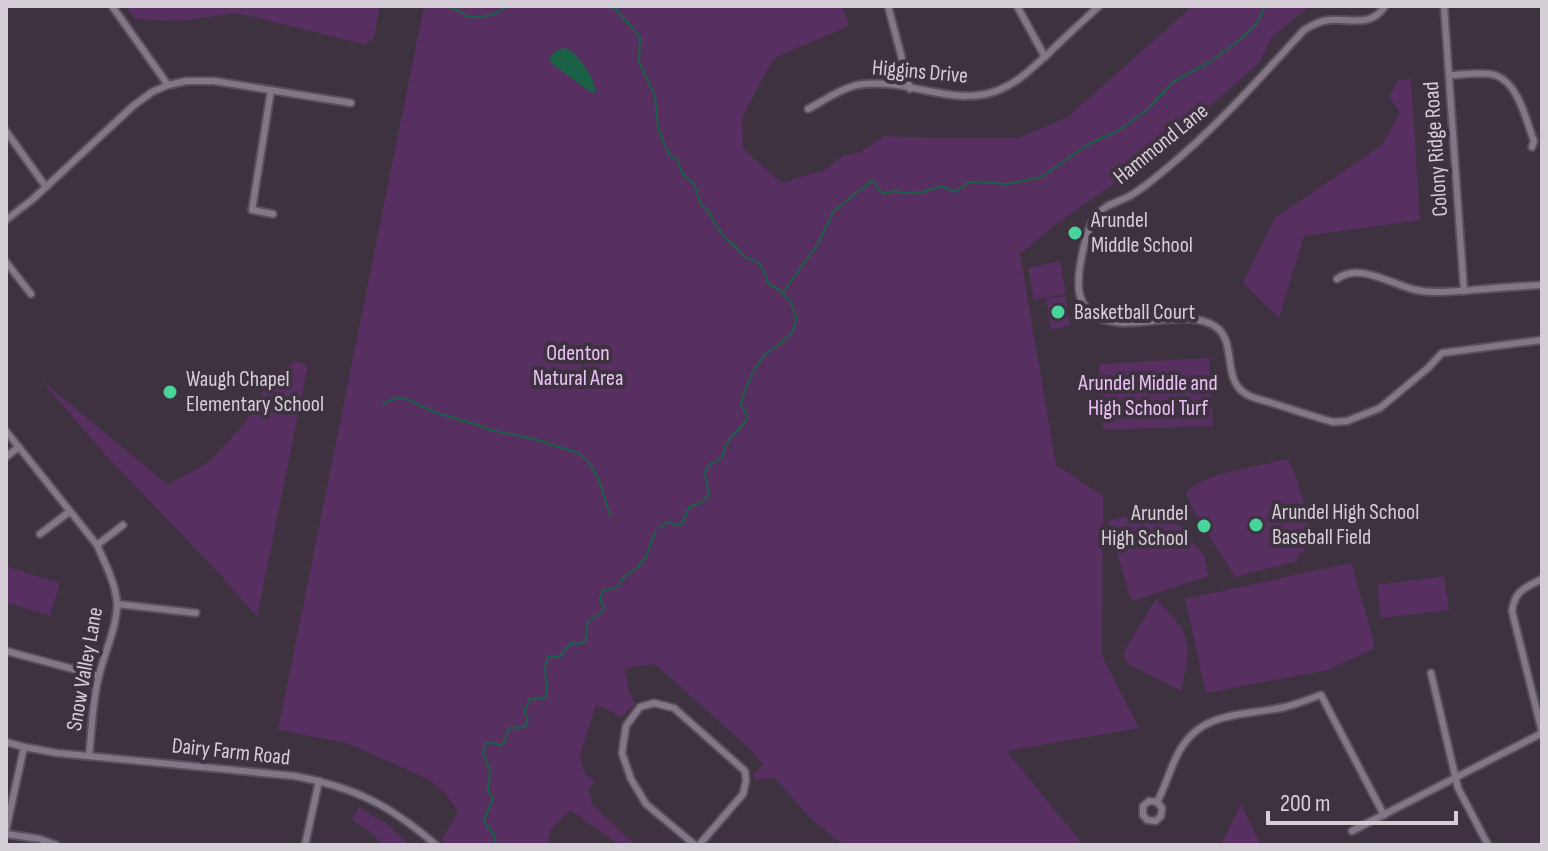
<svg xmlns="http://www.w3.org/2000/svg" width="1548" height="851" font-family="'Sofia Sans Condensed',sans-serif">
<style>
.green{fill:#572f61}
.water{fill:#1a6246}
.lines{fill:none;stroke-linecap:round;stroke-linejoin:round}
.stream{stroke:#1a6246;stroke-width:2}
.street-casing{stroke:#59505c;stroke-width:10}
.street{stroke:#837686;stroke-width:6}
.poi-dot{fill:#49d49c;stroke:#3e3240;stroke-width:3}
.labels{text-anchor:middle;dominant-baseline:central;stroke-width:8;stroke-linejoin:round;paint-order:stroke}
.street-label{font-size:22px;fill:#d5ced7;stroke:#3e3240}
.poi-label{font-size:22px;fill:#d5ced7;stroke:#3e3240;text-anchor:start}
.park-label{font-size:22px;fill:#ebc2f5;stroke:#3e3240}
</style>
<rect width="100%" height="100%" fill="#3e3240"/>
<g class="green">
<path d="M126,6H380L373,41L368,40L367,45L237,13L179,21L135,19Z"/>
<path d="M424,6H842L849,26L774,58L742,117L743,149L782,183L824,170L843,156L860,152L885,136L933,138H1018L1068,117L1192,6H1310L1272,37L1259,63L1148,160L1056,224L1020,254L1056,465L1103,496L1102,656L1139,728L1007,751L1083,845H844L810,818L775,778L754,780L753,776L763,764L751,750L655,664L625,668L629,692L635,704L622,717L596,705L580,755L584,773L595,782L589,789L592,804L635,845H620L570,810L550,831L548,845H380L376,836L352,820L359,807L388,825L407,843L446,844L442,839L458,812L445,793L428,779L347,743L278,730Z"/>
<path d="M1411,79L1420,220L1304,236L1279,318L1243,283L1275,218L1382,145L1400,113L1389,97L1397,81Z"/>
<path d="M1060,261L1066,294L1034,300L1028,268Z"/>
<path d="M1065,296L1070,325L1051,330L1046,299Z"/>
<path d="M1209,358L1213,426L1103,430L1099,364Z"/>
<path d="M296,361L308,366L257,617L216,570L110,460L41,380L168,485L209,462L245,423L269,379Z"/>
<path d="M1288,459C1299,485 1307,508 1310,536L1304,544L1305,550L1302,553L1298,554V561L1235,577L1193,510L1186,494C1197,474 1264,465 1288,459Z"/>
<path d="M1135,514L1160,518L1180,526L1205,557L1208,576L1135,600L1130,597L1108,521Z"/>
<path d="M1351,563L1373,638V649L1328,670L1206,693L1185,599Z"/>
<path d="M8,567L60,583L50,616L6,602V574Z"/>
<path d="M1444,576L1449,610L1381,618L1377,585Z"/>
<path d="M1156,599C1163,607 1171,614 1178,623C1195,644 1186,666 1181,691L1128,664L1123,653Z"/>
<path d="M1241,804L1261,845H1221Z"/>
</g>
<path class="water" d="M566,48C579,55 596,79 595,93L589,91L551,63L550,58C554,52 558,49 566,48Z"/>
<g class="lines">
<g class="stream">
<path d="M448,6L463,13L467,17C483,17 495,17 506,6"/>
<path d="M604,6L615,8L640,37L639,62L655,96L658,128L669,155L677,159L682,173L694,184L701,205L709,211L715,224L726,239L732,243L746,258C765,262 761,269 769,284C785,291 801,310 794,329C789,340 774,346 766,354C754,367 744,388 741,405L747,415V420L727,442L722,457L708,466L705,472L709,495L704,501L689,507L682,524L677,525L667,522L659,528"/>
<path d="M784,291L818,244L833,212L857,192L865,187L870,181L875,182L878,190L883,193L896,191L903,193L923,192L941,186L955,192L969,182L1007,184L1041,177L1089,144L1119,130L1147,110L1173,82L1208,63L1235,44L1257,24L1265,6"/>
<path d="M382,404L396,398H404L437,413L475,424L490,430L530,438L579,453L591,465L599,480L610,515"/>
<path d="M496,845L494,834L484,822L485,817L493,799L488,790L490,771L483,752L486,744L490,742L500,745L504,743L509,728L525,727L528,719L524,711L530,699L544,698L547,694L545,668L548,656L559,657L571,643C591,647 585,635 588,621L601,613L604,608L600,598L603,591L617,587L625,576L637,568L646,557L655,533"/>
</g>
<defs>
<g id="street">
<path d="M112,6L168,85"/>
<path d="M888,6L910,89"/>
<path d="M1017,6L1045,57"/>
<path d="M1385,6C1371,28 1351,18 1329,20C1319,21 1312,25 1304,30C1260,78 1217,127 1167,168C1156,177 1145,187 1133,194C1121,202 1106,203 1097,215C1085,229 1077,272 1079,291C1080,298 1084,306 1090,312C1119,337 1174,309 1209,323C1241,336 1219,378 1246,394C1252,398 1262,400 1269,402C1290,409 1312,416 1333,422L1347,421L1380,408L1428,368L1442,353L1542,340"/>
<path d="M1444,6L1464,291"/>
<path d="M1449,75C1463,75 1482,71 1495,75C1519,83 1526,121 1534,141L1532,147"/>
<path d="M271,90L252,210L273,214"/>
<path d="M808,109C825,100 844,86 864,84C910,79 955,108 999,90C1019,82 1033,67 1049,53C1065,37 1082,22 1099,6"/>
<path d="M6,131L46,187"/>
<path d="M6,220L33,199L133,106L152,92L168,85L186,81H214L351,103"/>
<path d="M6,262L31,294"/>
<path d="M1337,279C1360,262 1392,285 1416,290C1435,294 1453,291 1472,290C1496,288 1519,286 1542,285"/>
<path d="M6,431L97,545C105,563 116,584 117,604C117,628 104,653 99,676C92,702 92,730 89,756"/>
<path d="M6,457L19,447"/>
<path d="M40,534L69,512"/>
<path d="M97,545L123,525"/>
<path d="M1542,579C1525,588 1515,590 1512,611L1542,732"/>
<path d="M117,604L196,613"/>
<path d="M6,651L99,676"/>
<path d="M1431,673L1458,788L1488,845"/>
<path d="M6,742L24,747L57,753L294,776C354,787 390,805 436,845"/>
<path d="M1157,802L1162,808L1161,816L1156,821L1147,820L1143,815V806L1149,801L1157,802C1166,786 1170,767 1180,750C1203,710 1245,716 1285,707C1297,704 1309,699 1321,695L1384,815"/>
<path d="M6,830L24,747"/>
<path d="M1352,831L1542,733"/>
<path d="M6,834L40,839L56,845"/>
<path d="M305,845L319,781"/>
<path d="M695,845L646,804L631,779L622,753L626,726L640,707L654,703L674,708L745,771L746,781L743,794L699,845"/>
</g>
</defs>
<use href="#street" class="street-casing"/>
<use href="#street" class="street"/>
</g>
<g class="poi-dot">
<circle cx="1075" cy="233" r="8"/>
<circle cx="1058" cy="312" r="8"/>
<circle cx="170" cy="392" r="8"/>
<circle cx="1256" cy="525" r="8"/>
<circle cx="1204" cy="526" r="8"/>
</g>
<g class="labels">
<g class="street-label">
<text transform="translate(920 72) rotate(5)">Higgins Drive</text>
<text transform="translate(1161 144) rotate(-39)">Hammond Lane</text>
<text transform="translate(1436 149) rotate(-94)">Colony Ridge Road</text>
<text transform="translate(85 669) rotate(-80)">Snow Valley Lane</text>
<text transform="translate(231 752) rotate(6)">Dairy Farm Road</text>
</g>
<g class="poi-label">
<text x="1091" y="220">Arundel<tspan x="1091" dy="25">Middle School</tspan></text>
<text x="1074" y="312">Basketball Court</text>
<text x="186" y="379">Waugh Chapel<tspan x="186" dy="25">Elementary School</tspan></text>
<text x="1272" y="512">Arundel High School<tspan x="1272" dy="25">Baseball Field</tspan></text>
<text x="1188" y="513" text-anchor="end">Arundel<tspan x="1188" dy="25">High School</tspan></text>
</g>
<g class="park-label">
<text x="578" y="353">Odenton<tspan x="578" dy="25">Natural Area</tspan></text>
<text x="1148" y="383">Arundel Middle and<tspan x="1148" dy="25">High School Turf</tspan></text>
</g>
</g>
<rect width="1548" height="851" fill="none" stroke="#d5ced7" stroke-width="16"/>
<path d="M1268 811v12h188v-12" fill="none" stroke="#d5ced7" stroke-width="4"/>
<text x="1280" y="811" font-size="24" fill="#d5ced7" stroke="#3e3240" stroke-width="6" paint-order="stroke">200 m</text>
</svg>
